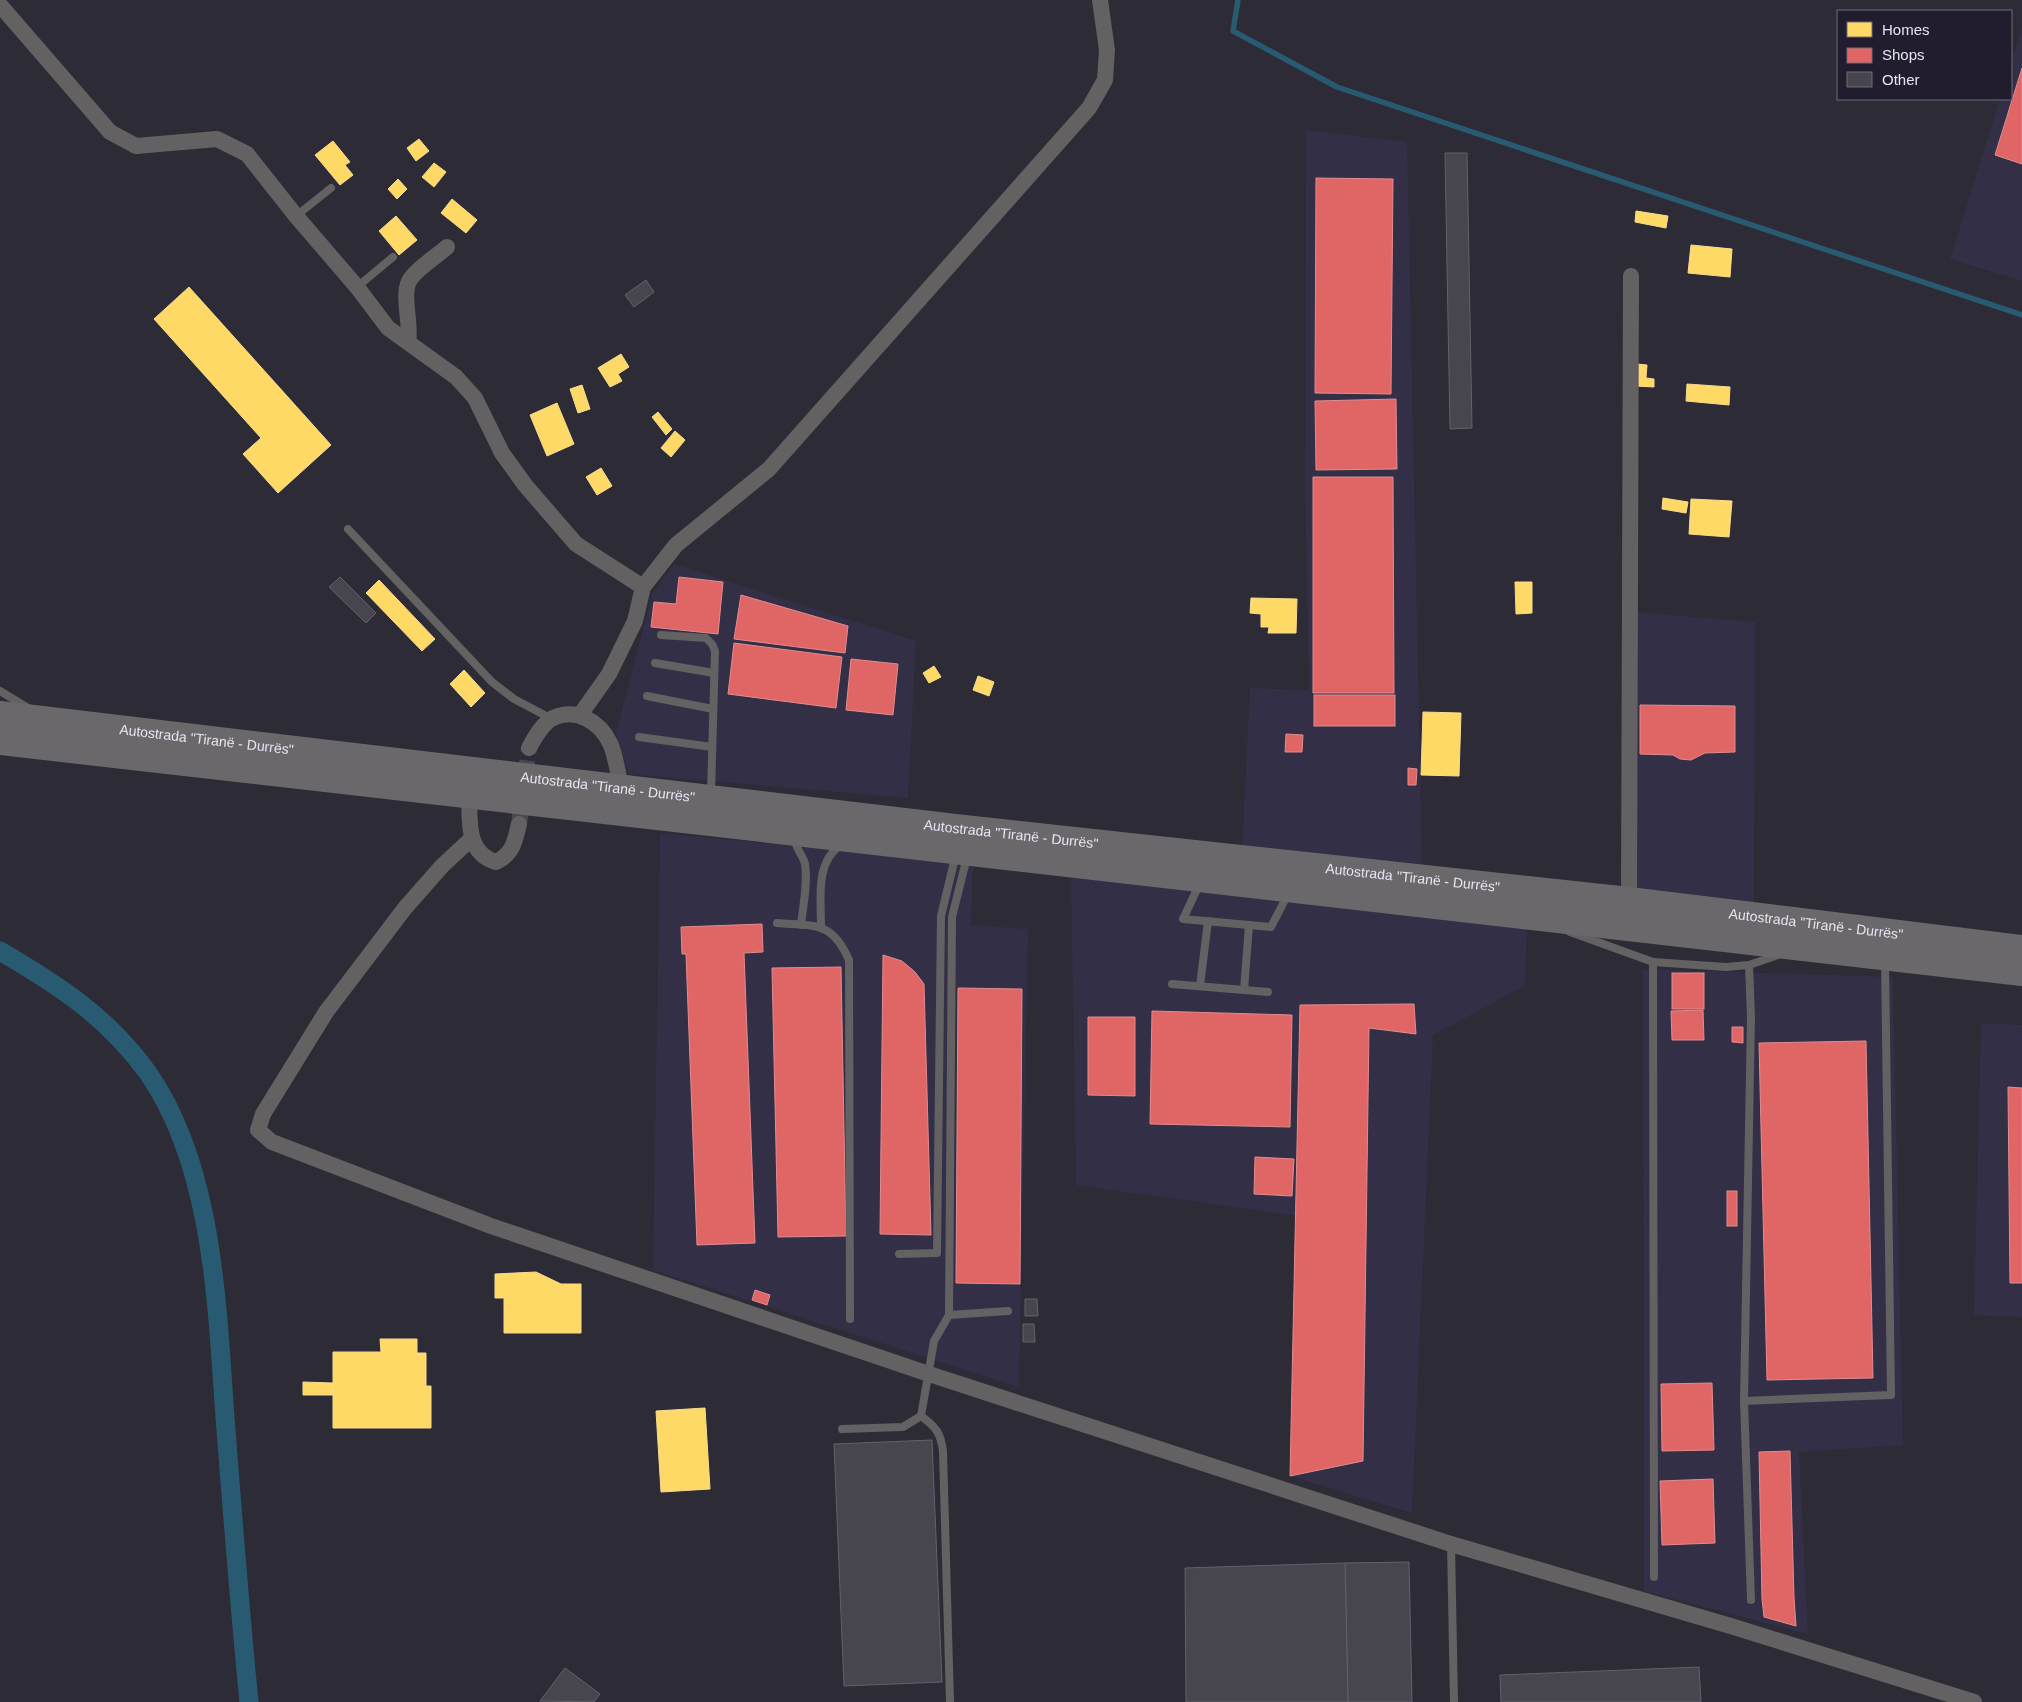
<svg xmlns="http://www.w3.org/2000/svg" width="2022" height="1702" font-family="Arial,sans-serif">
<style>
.built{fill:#332f46}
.homes{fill:#ffd966;stroke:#f8dc90}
.shops{fill:#e06666;stroke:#e28c90}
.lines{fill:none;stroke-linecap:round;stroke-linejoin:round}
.stream{stroke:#285b72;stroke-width:5.5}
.canal{stroke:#285b72;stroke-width:19}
.building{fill:#47454e;stroke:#63616b}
.street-tunnel{stroke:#494752;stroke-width:16;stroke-dasharray:16 8;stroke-linecap:butt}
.lane{stroke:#636162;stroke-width:8}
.street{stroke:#636162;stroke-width:16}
.highway{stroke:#6b686c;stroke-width:28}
.labels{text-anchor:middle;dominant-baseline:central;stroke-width:5;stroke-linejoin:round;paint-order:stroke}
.street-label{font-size:14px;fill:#e6e4f1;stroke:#211d2f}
</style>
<rect width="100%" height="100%" fill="#2d2b36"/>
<g class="built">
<path d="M2022,28V281L1950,259L2000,99H2011V64Z"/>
<path d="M1306,130L1407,142L1422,864L1242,850L1250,688L1309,690L1305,495Z"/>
<path d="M674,564L916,641L908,798L629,774L616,733L652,594Z"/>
<path d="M1634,612L1755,622L1754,906L1634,893Z"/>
<path d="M660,833L973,863L971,925L1028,929L1019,1387L653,1270Z"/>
<path d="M1071,876L1527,923L1525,986L1433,1035L1412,1513L1290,1476L1298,1216L1076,1185Z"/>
<path d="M1643,969L1893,977L1903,1445L1799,1452L1808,1634L1644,1591Z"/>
<path d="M1981,1023L2022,1025V1317L1974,1315Z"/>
</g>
<g class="homes">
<path d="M419,139L429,151L416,161L407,148Z"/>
<path d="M333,141L350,162L345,165L353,175L340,185L315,155Z"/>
<path d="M434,163L446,172L434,187L422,177Z"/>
<path d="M398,179L407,189L397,199L388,189Z"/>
<path d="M452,199L477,220L466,233L441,213Z"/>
<path d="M1636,211L1668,216L1666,228L1635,222Z"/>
<path d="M396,216L417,240L399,255L379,231Z"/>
<path d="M1691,245L1732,249L1730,277L1688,273Z"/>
<path d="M189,287L331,445L278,493L243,454L261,438L154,319Z"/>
<path d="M621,354L629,367L618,374L622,381L610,387L598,368Z"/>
<path d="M1637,364L1647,365L1646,378L1654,379V387L1635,386Z"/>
<path d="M1687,384L1730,387L1729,405L1686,401Z"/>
<path d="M582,385L590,409L578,413L570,389Z"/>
<path d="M557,403L574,444L547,456L530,415Z"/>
<path d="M658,412L672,429L666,435L652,417Z"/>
<path d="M675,431L685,440L671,457L661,448Z"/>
<path d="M601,468L612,486L597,495L586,477Z"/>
<path d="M1663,498L1688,502L1686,513L1662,509Z"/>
<path d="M1691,499L1732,501L1729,537L1689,534Z"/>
<path d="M379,580L435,639L422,651L366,593Z"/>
<path d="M1515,582H1532V613L1516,614Z"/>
<path d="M1251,598L1297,599L1296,633H1268L1269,627H1261V614L1250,613Z"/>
<path d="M934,666L941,677L929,683L923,673Z"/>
<path d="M464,670L485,693L471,707L450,684Z"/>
<path d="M978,676L994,682L989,696L973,690Z"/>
<path d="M1423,712L1461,713L1459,776L1421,775Z"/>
<path d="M536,1272L561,1284H581V1333H504V1298H495V1274Z"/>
<path d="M380,1339H417V1353H426V1386H431V1428H333V1352H381Z"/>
<path d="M303,1382L333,1383V1395H303Z"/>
<path d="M705,1408L710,1489L661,1492L656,1411Z"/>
</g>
<g class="shops">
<path d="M2022,68V164L1995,155Z"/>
<path d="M1316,178L1393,179L1391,394L1315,393Z"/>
<path d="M1396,399L1397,469L1316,470L1315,401Z"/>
<path d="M1313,477H1393L1394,693H1313Z"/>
<path d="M679,577L723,582L718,634L651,627L654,602L676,604Z"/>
<path d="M741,595L848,626L845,653L734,639Z"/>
<path d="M734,643L842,657L836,708L728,694Z"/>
<path d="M851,659L898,664L893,715L846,710Z"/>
<rect x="1314" y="695" width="81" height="31"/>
<path d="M1640,705L1735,706V752L1705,753L1691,760L1680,759L1673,755L1640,754Z"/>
<path d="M1286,734L1303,735L1302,752H1285Z"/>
<path d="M1408,768L1417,769L1416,785H1408Z"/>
<path d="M762,924L763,952L744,953L755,1243L697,1245L686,954H682L681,927Z"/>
<path d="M883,955L902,961L915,972L924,984L931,1235L880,1234Z"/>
<path d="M841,967L846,1236L778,1237L772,968Z"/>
<rect x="1672" y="973" width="32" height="36"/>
<path d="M958,988L1022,989L1020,1284L956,1283Z"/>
<path d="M1414,1004L1416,1034L1369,1028L1363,1461L1290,1476L1300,1005Z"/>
<path d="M1703,1010L1704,1040H1672L1671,1011Z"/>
<path d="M1152,1011L1292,1015L1290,1127L1150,1124Z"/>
<path d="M1088,1017H1135V1096L1088,1095Z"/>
<path d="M1732,1027H1743V1043L1732,1042Z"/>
<path d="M1866,1041L1873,1378L1767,1380L1759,1043Z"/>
<path d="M2008,1087L2022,1088V1283H2010Z"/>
<path d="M1255,1157L1294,1159L1292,1196L1254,1194Z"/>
<rect x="1727" y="1191" width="10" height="35"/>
<path d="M755,1290L770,1295L767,1305L752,1300Z"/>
<path d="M1712,1383L1714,1450L1662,1451L1661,1384Z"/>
<path d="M1790,1451L1794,1597L1796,1626L1764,1617L1762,1599L1759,1452Z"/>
<path d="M1713,1479L1715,1543L1662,1545L1660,1481Z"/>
</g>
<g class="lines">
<path class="stream" d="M1238,0L1233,31L1337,87L2022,315"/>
<path class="canal" d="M0,951C58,985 108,1017 148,1073C216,1171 217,1315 226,1430C233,1521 240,1611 249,1702"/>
</g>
<g class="building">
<path d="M1445,153H1467L1472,428L1450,429Z"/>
<path d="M646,280L654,292L634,307L625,295Z"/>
<path d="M340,577L376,613L366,623L329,587Z"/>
<path d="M1025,1299H1037L1038,1316H1025Z"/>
<path d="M1023,1324H1034L1035,1342H1023Z"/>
<path d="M932,1440L942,1682L844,1686L834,1444Z"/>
<path d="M1409,1562L1412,1702H1348L1345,1563Z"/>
<path d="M1345,1563L1348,1702H1186L1185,1568Z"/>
<path d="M1699,1667L1701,1702H1501L1500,1675Z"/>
<path d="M565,1668L600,1694L594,1702L540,1701Z"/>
</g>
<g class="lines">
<path class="street-tunnel" d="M519,824L529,748"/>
<g class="lane">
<path d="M296,216L331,188"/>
<path d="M357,287L393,257"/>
<path d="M348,529L492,682L514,699L552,719"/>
<path d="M661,635L706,638L712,644L715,651L711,794"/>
<path d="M655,663L714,673"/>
<path d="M0,691L28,708"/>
<path d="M647,696L713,709"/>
<path d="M639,737L712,747"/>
<path d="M795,838C794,847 803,855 805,864C808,883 803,906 801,925"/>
<path d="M967,857L952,917L949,1315L1008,1311"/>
<path d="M1200,883L1183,919L1271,927L1289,892"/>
<path d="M777,923C815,926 832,921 849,960L850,1319"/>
<path d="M821,926C821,898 815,862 841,845"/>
<path d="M1570,932L1653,962L1726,967L1749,965L1781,954"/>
<path d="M1653,962L1654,1577"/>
<path d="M1749,965L1751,1017L1744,1401L1751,1600"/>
<path d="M1172,984L1268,992"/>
<path d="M1200,986L1208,921"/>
<path d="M1244,990L1249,925"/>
<path d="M899,1254L937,1253L941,916L956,854"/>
<path d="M1744,1401L1891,1395L1885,962"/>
<path d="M921,1416C936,1427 941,1433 943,1452L950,1702"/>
<path d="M842,1429L903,1427L921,1416L934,1341L949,1315"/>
<path d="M1451,1544L1454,1702"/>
</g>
<g class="street">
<path d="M0,5L110,132L136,146L217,139L247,154L296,216L357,287L388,328L456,377L475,398L502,453L525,485L576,544L643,587"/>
<path d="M408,342C412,324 400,292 411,278C420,266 436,257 447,247"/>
<path d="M580,715L609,674L635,621L643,587L676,545L769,469L1089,108L1105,80L1107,50L1100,0"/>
<path d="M529,748C535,737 542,724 553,718C576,707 600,722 610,743C616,756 618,774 621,788"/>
<path d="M469,796C470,822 466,853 496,862C513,854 515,841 519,824"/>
<path d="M471,839L442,866L405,908L326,1012L263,1114L258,1130L272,1142L491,1226L929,1374L1451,1544L1734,1627L1974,1702"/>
<path d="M1629,901L1631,276"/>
</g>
<g class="highway">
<path id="s1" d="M0,715L955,828L1629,901L2022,949"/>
<path d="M0,741L2022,972"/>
</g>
</g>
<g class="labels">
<g class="street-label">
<text stroke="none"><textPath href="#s1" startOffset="208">Autostrada "Tiranë - Durrës"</textPath></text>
<text stroke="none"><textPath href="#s1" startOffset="612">Autostrada "Tiranë - Durrës"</textPath></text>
<text stroke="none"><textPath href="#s1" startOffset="1018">Autostrada "Tiranë - Durrës"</textPath></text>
<text stroke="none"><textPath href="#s1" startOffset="1422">Autostrada "Tiranë - Durrës"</textPath></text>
<text stroke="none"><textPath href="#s1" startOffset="1828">Autostrada "Tiranë - Durrës"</textPath></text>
</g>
</g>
<rect x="1837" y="10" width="175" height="90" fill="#211d2f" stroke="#706d7d"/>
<rect x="1847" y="22" width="25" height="15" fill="#ffd966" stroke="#706d7d"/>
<text x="1882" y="35" font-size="15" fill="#e6e4f1">Homes</text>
<rect x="1847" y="48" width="25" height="15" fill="#e06666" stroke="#706d7d"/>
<text x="1882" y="60" font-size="15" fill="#e6e4f1">Shops</text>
<rect x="1847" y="72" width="25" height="15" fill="#47454e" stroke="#706d7d"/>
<text x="1882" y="85" font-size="15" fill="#e6e4f1">Other</text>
</svg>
